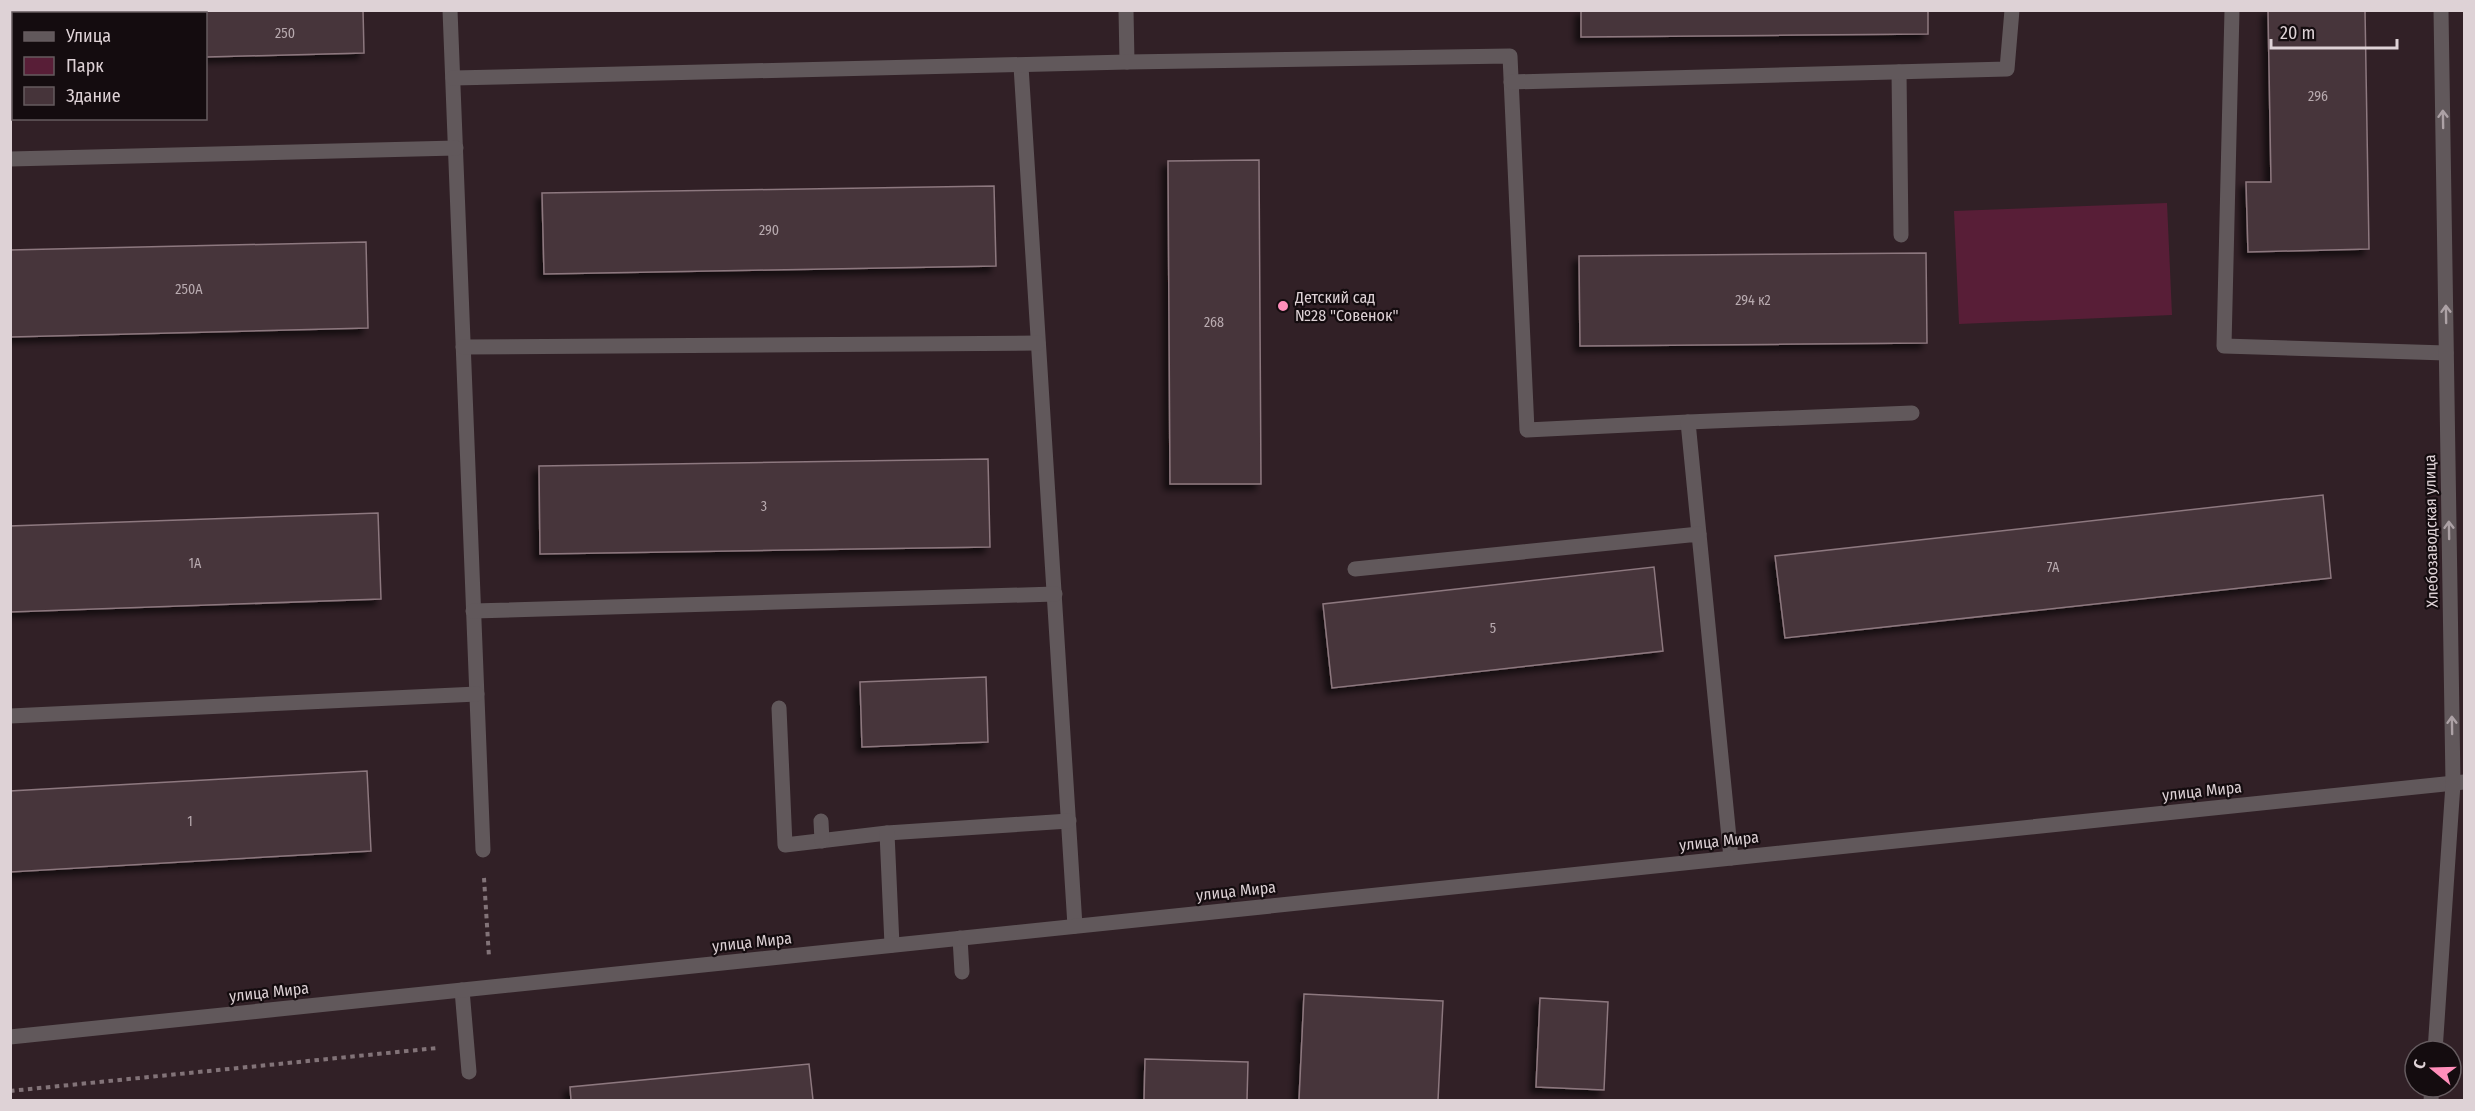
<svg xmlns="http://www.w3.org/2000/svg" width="2475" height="1111" font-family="'Fira Sans Condensed',sans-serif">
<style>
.green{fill:#581e37}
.building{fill:#46343a;stroke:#8d787f;stroke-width:1.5;filter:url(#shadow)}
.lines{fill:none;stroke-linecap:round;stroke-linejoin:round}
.path{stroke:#827378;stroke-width:4;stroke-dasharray:4.5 4.5;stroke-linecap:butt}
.minor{stroke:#61585b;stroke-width:15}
.oneway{stroke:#aca1a5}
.poi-dot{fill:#ff8eba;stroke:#140c0f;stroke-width:2}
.labels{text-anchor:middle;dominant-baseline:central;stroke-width:4.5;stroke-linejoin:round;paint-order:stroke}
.number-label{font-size:14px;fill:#b8aaaf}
.poi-label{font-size:16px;fill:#ded2d6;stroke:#140c0f;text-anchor:start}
.street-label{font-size:16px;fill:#ded2d6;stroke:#140c0f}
</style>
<defs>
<filter id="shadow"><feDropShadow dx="-5.5" dy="5.5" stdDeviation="3" flood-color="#0009"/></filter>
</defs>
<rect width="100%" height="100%" fill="#312026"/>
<path class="green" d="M2167,203L2172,315L1959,324L1954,211Z"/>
<g class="building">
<path d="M10,10H363L364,53L206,57V14H14V62L10,63Z"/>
<path d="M1581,10H1928V34L1581,37Z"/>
<path d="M2268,10H2365L2369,249L2248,252L2246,182H2271Z"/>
<path d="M1259,160L1261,484H1170L1168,161Z"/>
<path d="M994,186L996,266L544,274L542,193Z"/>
<path d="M366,242L368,328L10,337V250Z"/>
<path d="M1926,253L1927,343L1580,346L1579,256Z"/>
<path d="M988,459L990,547L540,554L539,466Z"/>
<path d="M2323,495L2331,578L1785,638L1775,556Z"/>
<path d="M378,513L381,599L10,612V526Z"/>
<path d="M1654,567L1663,651L1332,688L1323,604Z"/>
<path d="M986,677L988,742L862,747L860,682Z"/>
<path d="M367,771L371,851L10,872V791Z"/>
<path d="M1304,994L1443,1001L1438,1100H1299Z"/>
<path d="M1540,998L1608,1002L1604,1090L1536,1087Z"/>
<path d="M1145,1059L1248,1062L1247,1100H1144Z"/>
<path d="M809,1064L813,1100H571L570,1087Z"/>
</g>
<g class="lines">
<g class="path">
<path d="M484,878L489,957"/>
<path d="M10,1091L437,1048"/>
</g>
<g class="minor">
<path d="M450,10L483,850"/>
<path d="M1126,10L1127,62"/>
<path d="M2232,10L2224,346L2446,353"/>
<path d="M1021,66L1075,926"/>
<path d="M1899,72L1901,235"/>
<path d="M453,78L1127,62L1510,56L1527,430L1688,422"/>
<path d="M1511,82L2007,69L2012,10"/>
<path d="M10,159L456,148"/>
<path d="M463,347L1038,343"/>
<path d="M1699,534L1688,422L1912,413"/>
<path d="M1355,569L1699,534L1731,858"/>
<path d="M473,611L1055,594"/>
<path d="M779,708L785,845L887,833L1069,821"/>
<path d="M10,716L477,694"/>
<path d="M821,821L822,841"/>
<path d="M887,833L892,945"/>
<path d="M960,938L962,972"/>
<path d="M462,990L469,1072"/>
<path d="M10,1037L2464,782"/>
<path d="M2435,1051L2453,784L2441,10"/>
<path d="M2431,1100L2432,1087"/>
</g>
</g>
<defs><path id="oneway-shaft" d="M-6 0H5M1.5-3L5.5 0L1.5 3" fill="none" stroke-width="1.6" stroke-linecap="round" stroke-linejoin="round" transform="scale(1.5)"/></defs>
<g class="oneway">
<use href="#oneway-shaft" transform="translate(2443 119) rotate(-91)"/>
<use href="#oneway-shaft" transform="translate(2446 314) rotate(-91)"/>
<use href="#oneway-shaft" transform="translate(2449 530) rotate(-91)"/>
<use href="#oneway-shaft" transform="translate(2452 725) rotate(-91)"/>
</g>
<circle class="poi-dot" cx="1283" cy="306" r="6"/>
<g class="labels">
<g class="number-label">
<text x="285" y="33">250</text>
<text x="2318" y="96">296</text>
<text x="769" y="230">290</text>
<text x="189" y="289">250А</text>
<text x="1753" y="300">294 к2</text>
<text x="1214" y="322">268</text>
<text x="764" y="506">3</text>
<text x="195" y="563">1А</text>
<text x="2053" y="567">7А</text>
<text x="1493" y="628">5</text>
<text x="190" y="821">1</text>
</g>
<g class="poi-label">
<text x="1295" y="297">Детский сад<tspan x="1295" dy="18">№28 "Совенок"</tspan></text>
</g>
<g class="street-label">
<text transform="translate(2431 531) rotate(-91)">Хлебозаводская улица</text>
<text transform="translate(2202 791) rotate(-6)">улица Мира</text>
<text transform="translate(1719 841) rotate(-6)">улица Мира</text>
<text transform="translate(1236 891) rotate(-6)">улица Мира</text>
<text transform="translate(752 942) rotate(-6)">улица Мира</text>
<text transform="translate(269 992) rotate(-6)">улица Мира</text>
</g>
</g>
<rect width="2475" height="1111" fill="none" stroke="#ded2d6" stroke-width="24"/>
<rect x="12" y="12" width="195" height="108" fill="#140c0f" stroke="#655b5f" stroke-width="1.5"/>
<rect x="24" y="32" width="30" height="9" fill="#61585b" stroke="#655b5f" stroke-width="1.5"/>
<text x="66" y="42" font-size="18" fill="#ded2d6">Улица</text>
<rect x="24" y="57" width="30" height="18" fill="#581e37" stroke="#655b5f" stroke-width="1.5"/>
<text x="66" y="72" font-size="18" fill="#ded2d6">Парк</text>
<rect x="24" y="87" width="30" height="18" fill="#46343a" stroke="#655b5f" stroke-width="1.5"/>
<text x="66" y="102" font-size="18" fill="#ded2d6">Здание</text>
<g transform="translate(2433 1069) rotate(289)"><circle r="28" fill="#140c0f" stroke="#655b5f" stroke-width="1.5"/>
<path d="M0-4.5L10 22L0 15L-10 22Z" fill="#ff8eba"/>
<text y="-9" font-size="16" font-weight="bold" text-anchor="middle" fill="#ded2d6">С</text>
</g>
<path d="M2271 39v9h126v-9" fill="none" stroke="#ded2d6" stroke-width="3"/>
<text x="2280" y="39" font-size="18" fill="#ded2d6" stroke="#140c0f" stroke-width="4.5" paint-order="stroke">20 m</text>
</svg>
